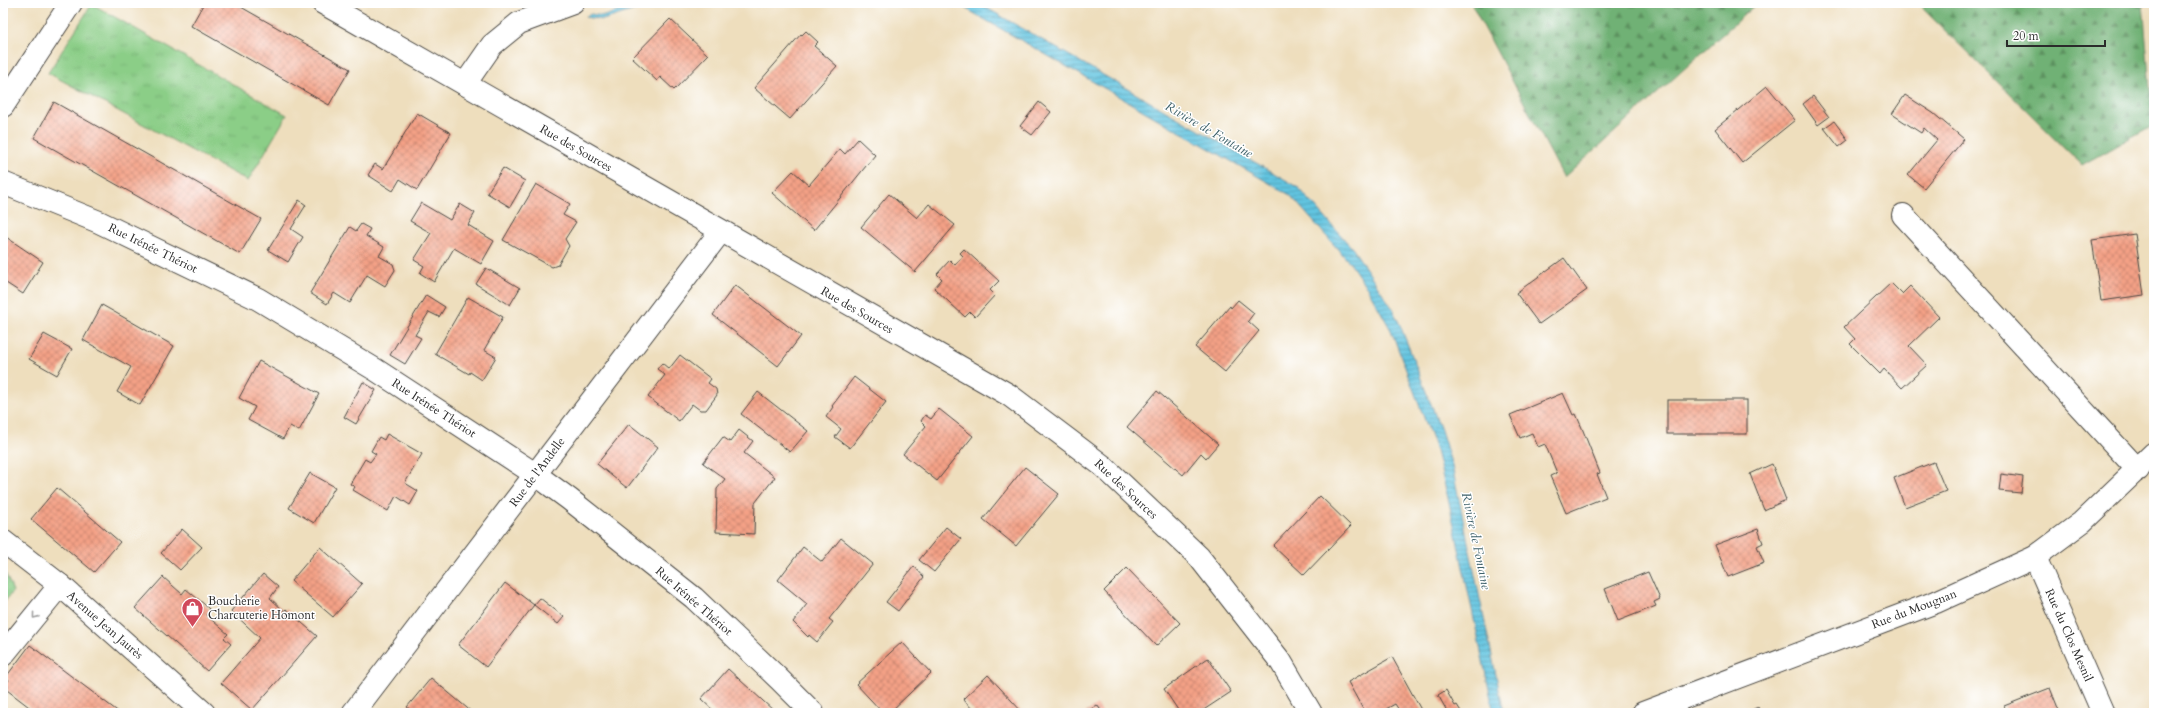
<svg xmlns="http://www.w3.org/2000/svg" width="2157" height="716" font-family="Cardo,serif">
<style>
.grass{fill:url(#grass-tufts);stroke:#5b7c59}
.forest{fill:url(#forest-firs);stroke:#4e6e50}
.garden{fill:url(#garden-furrows);stroke:#5b7c59}
.water{fill:url(#water-rules);stroke:#467886}
.building{fill:url(#building-cross-hatch)}
.lines{fill:none;stroke-linecap:round;stroke-linejoin:round}
.minor-casing{stroke:#484641;stroke-width:24}
.minor{stroke:#fff;stroke-width:22}
.oneway{stroke:#a0a0a0}
.labels{text-anchor:middle;dominant-baseline:central;stroke-width:3;stroke-linejoin:round;paint-order:stroke}
.street-label{font-size:12px;fill:#2b2b2b;stroke:#fff}
.poi-label{font-size:12px;fill:#2b2b2b;stroke:#fff;text-anchor:start}
.water-label{font-size:13px;font-style:italic;fill:#3e616a;stroke:#fff}
</style>
<defs>
<pattern id="grass-tufts" width="24" height="20" patternUnits="userSpaceOnUse"><rect width="24" height="20" fill="#8bce87"/><path d="M3 7l-1-3M5 7V3M7 7l1-3M15 17l-1-3M17 17v-4M19 17l1-3" fill="none" stroke="#78b175"/></pattern>
<pattern id="forest-firs" width="22" height="20" patternUnits="userSpaceOnUse"><rect width="22" height="20" fill="#70b174"/><path d="M5 1l3.5 6h-7zM16 11l3.5 6h-7z" fill="#5c905f"/></pattern>
<pattern id="garden-furrows" width="10" height="10" patternUnits="userSpaceOnUse"><rect width="10" height="10" fill="#8bce87"/><path d="M-1 1l2-2M0 10L10 0M9 11l2-2" fill="none" stroke="#78b175"/></pattern>
<pattern id="water-rules" width="6" height="5" patternUnits="userSpaceOnUse"><rect width="6" height="5" fill="#62c4e0"/><path d="M0 2.5h6" fill="none" stroke="#519fb6"/></pattern>
<pattern id="building-cross-hatch" width="8" height="8" patternUnits="userSpaceOnUse"><rect width="8" height="8" fill="#f4a186"/><path d="M0 0l8 8M0 8l8-8" fill="none" stroke="#c6836e"/></pattern>
</defs>
<rect width="100%" height="100%" fill="#fff"/>
<filter id="ink" filterUnits="userSpaceOnUse"><feTurbulence type="fractalNoise" baseFrequency=".025" numOctaves="2"/><feDisplacementMap in="SourceGraphic" scale="8" xChannelSelector="R" yChannelSelector="G"/><feConvolveMatrix kernelMatrix="1 2 1 2 8 2 1 2 1" color-interpolation-filters="sRGB"/></filter>
<filter id="wash" filterUnits="userSpaceOnUse"><feTurbulence type="fractalNoise" baseFrequency=".012" numOctaves="4" result="noise"/><feDisplacementMap in="SourceGraphic" scale="16" xChannelSelector="R" yChannelSelector="G"/><feGaussianBlur stdDeviation="0.9" result="paint"/><feColorMatrix in="noise" values="0 0 0 0 0 0 0 0 0 0 0 0 0 0 0 0 0 1.4 0 .05"/><feComposite in="paint" operator="in"/></filter>
<g filter="url(#wash)">
<rect width="100%" height="100%" fill="#eedebd"/>
<path class="grass" d="M92,4L287,115L248,181L48,73Z"/>
<g class="forest">
<path d="M1471,3H1757L1564,178Z"/>
<path d="M1917,3H2143L2153,125L2082,165Z"/>
</g>
<path class="garden" d="M3,568L13,591L3,604Z"/>
<g class="water">
<path d="M644,3H657L603,20L585,17L591,14L604,16Z"/>
<path d="M956,3H978L1298,187L1353,249L1391,306L1400,325L1441,430L1452,466L1504,713H1494L1449,502L1435,447L1391,330L1369,291L1350,263L1290,195Z"/>
</g>
<g id="blocks">
<g class="building">
<path d="M204,3H234L350,69L329,105L191,26Z"/>
<path d="M670,19L708,55L674,90L660,77L657,81L632,58Z"/>
<path d="M806,31L818,42L814,46L837,66L790,119L754,88L801,34L802,35Z"/>
<path d="M1767,86L1795,120L1742,163L1715,129Z"/>
<path d="M1905,95L1933,113L1964,139L1924,188L1908,175L1937,140L1924,128L1921,133L1892,114Z"/>
<path d="M1813,96L1829,117L1818,125L1803,104Z"/>
<path d="M54,102L261,219L240,254L34,138Z"/>
<path d="M1039,102L1051,112L1032,135L1020,126Z"/>
<path d="M417,113L451,133L417,190L400,179L393,191L368,175L375,164L383,169Z"/>
<path d="M1834,121L1848,140L1839,147L1824,128Z"/>
<path d="M858,139L875,155L814,230L772,193L793,171L809,185L840,149L845,154Z"/>
<path d="M503,168L525,181L510,207L487,193Z"/>
<path d="M536,184L570,204L563,215L576,222L565,239L569,246L558,265L552,267L503,240Z"/>
<path d="M889,194L917,218L929,204L955,225L915,272L861,227Z"/>
<path d="M299,200L306,205L291,229L303,237L288,262L268,250Z"/>
<path d="M421,203L450,220L460,204L475,213L468,225L494,241L481,264L454,248L434,282L420,273L424,266L414,260L431,233L410,221Z"/>
<path d="M361,224L370,229L366,236L384,247L379,256L393,264L395,270L385,286L367,275L350,303L334,293L327,304L310,293L350,227L356,231Z"/>
<path d="M2135,234L2144,295L2101,301L2092,240Z"/>
<path d="M3,235L43,262L23,294L3,281Z"/>
<path d="M964,249L999,281L990,290L995,295L975,317L970,312L965,317L934,288L942,279L937,274L950,260L955,265L963,256L960,253Z"/>
<path d="M1564,258L1587,290L1539,324L1516,293Z"/>
<path d="M486,268L520,288L510,305L476,284Z"/>
<path d="M1891,283L1902,294L1910,286L1939,317L1909,346L1927,365L1902,388L1884,369L1880,374L1850,344L1855,339L1844,327Z"/>
<path d="M735,285L801,336L778,366L713,315Z"/>
<path d="M426,295L445,307L439,317L429,312L415,335L421,338L405,364L390,355Z"/>
<path d="M468,297L503,317L484,350L496,357L482,380L470,372L469,374L435,354Z"/>
<path d="M1238,300L1254,313L1248,321L1259,331L1225,372L1195,347L1230,306L1231,308Z"/>
<path d="M102,305L174,346L140,405L117,392L131,367L83,340Z"/>
<path d="M44,334L72,349L57,375L29,359Z"/>
<path d="M680,355L711,379L708,383L716,389L717,395L706,410H700L692,404L679,421L648,397L665,375L657,369L662,363L669,369Z"/>
<path d="M259,361L319,394L299,431L290,426L283,439L248,420L255,407L239,398Z"/>
<path d="M854,377L886,402L850,448L835,437L841,429L826,417L833,407L832,406Z"/>
<path d="M363,382L376,390L356,424L344,417Z"/>
<path d="M1157,391L1218,444L1206,458L1201,453L1183,475L1127,427Z"/>
<path d="M758,392L808,431L790,452L741,414Z"/>
<path d="M1563,393L1573,415L1576,414L1582,428L1600,473L1597,474L1606,497L1566,513L1550,476L1557,473L1545,444L1538,447L1532,433L1520,438L1510,415Z"/>
<rect x="1667" y="400" width="80" height="34"/>
<path d="M939,409L973,436L937,481L903,454L926,426L921,421L925,415L931,419Z"/>
<path d="M629,424L658,447L627,488L597,464Z"/>
<path d="M739,430L753,441L744,453L775,477L755,503L754,534L716,532L717,489L725,479L703,463L723,437L730,442Z"/>
<path d="M387,434L422,454L405,483L418,491L410,505L396,496L388,511L353,490L355,487L350,484L365,459L370,462L376,454L371,451L379,437L384,440Z"/>
<path d="M1934,462L1946,491L1905,507L1894,478Z"/>
<path d="M1772,464L1786,500L1764,510L1750,474Z"/>
<path d="M1025,467L1059,494L1016,546L983,519Z"/>
<path d="M310,473L335,487L314,523L289,508Z"/>
<path d="M2001,474L2023,477L2021,493L1999,491Z"/>
<path d="M57,488L120,542L94,572L31,519Z"/>
<path d="M1320,496L1351,526L1304,575L1273,546Z"/>
<path d="M946,527L961,539L934,572L919,560Z"/>
<path d="M182,529L202,547L180,570L161,553Z"/>
<path d="M1758,529L1763,543L1757,546L1764,563L1728,577L1715,545Z"/>
<path d="M841,538L873,564L829,619L833,622L817,642L809,635L808,637L793,622L807,604L778,580L803,547L822,562Z"/>
<path d="M320,547L362,584L333,617L291,581Z"/>
<path d="M914,566L924,577L898,611L886,602Z"/>
<path d="M1127,568L1180,623L1156,646L1104,591Z"/>
<path d="M1648,572L1660,599L1654,602L1656,606L1618,621L1605,589Z"/>
<path d="M263,574L278,587L270,598L284,611L286,609L317,636L252,710L221,683L260,638L231,611Z"/>
<path d="M163,577L182,594L186,589L204,604L210,610L206,615L228,634L224,638L231,644L207,671L135,608Z"/>
<path d="M505,583L534,605L486,667L458,645Z"/>
<path d="M540,598L564,617L558,624L534,605Z"/>
<path d="M902,642L931,673L889,713H883L856,684Z"/>
<path d="M30,645L120,713H37L3,687L9,680L6,677Z"/>
<path d="M1392,657L1420,708L1424,713H1401L1395,704L1379,713H1365L1348,682Z"/>
<path d="M1208,658L1231,692L1199,713H1180L1164,689Z"/>
<path d="M728,669L774,711L772,713H745L741,710L738,713H716L701,699Z"/>
<path d="M988,675L1023,713H971L974,711L963,699Z"/>
<path d="M431,678L473,713H415L407,707Z"/>
<path d="M2050,688L2060,713H2007L2004,706Z"/>
<path d="M1446,690L1455,706L1457,705L1462,713H1443L1447,711L1438,695Z"/>
<path d="M1097,705L1103,713H1085Z"/>
<path d="M1758,707L1760,713H1745Z"/>
</g>
</g>
</g>
<g filter="url(#ink)">
<use href="#blocks" fill-opacity="0" stroke="#484641" stroke-width="1"/>
<g class="lines">
<defs>
<g id="minor">
<path d="M323,3L1009,395L1103,466L1199,557L1281,662L1311,713"/>
<path d="M465,84L492,45L519,23L573,3"/>
<path d="M3,106L71,3"/>
<path d="M3,183L99,222L258,299L376,370L535,474L569,499L694,598L779,679L813,713"/>
<path d="M1903,215L2138,470"/>
<path d="M3,541L60,585L204,713"/>
<path d="M2035,557L2103,713"/>
<path d="M3,655L60,585"/>
<path d="M353,713L721,231"/>
<path d="M1643,713L1936,602L2035,557L2082,522L2154,453"/>
</g>
</defs>
<use href="#minor" class="minor-casing"/>
<use href="#minor" class="minor"/>
</g>
<defs><path id="oneway-chevron" d="M-2-3.5L2.5 0L-2 3.5" fill="none" stroke-width="1.6" stroke-linecap="round" stroke-linejoin="round"/></defs>
<use class="oneway" href="#oneway-chevron" transform="translate(35 616) rotate(129)"/>
</g>
<defs>
<symbol id="shop-pin" viewBox="-11 -11 22 30"><path d="M0 17L-7.5 6A9.5 9.5 0 1 1 7.5 6Z" fill="#d1495b" stroke="#fff"/><path d="M-5-2.5h2.3a2.7 3.5 0 0 1 5.4 0H5L5.5 6h-11ZM-1.5-2.5h3a1.5 2.3 0 0 0-3 0Z" fill="#fff"/></symbol>
</defs>
<g fill-rule="evenodd">
<use href="#shop-pin" x="180" y="596" width="25" height="34"/>
</g>
<g class="labels">
<g class="street-label">
<text transform="translate(576 148) rotate(30)">Rue des Sources</text>
<text transform="translate(153 248) rotate(26)">Rue Irénée Thériot</text>
<text transform="translate(857 310) rotate(30)">Rue des Sources</text>
<text transform="translate(434 408) rotate(33)">Rue Irénée Thériot</text>
<text transform="translate(537 472) rotate(-53)">Rue de l'Andelle</text>
<text transform="translate(1126 489) rotate(43)">Rue des Sources</text>
<text transform="translate(694 601) rotate(41)">Rue Irénée Thériot</text>
<text transform="translate(1914 609) rotate(-21)">Rue du Mougnan</text>
<text transform="translate(105 625) rotate(41)">Avenue Jean Jaurès</text>
<text transform="translate(2069 635) rotate(66)">Rue du Clos Mesnil</text>
</g>
<g class="poi-label">
<text x="208" y="601">Boucherie<tspan x="208" dy="14">Charcuterie Homont</tspan></text>
</g>
<g class="water-label">
<text transform="translate(1209 130) rotate(30)">Rivière de Fontaine</text>
<text transform="translate(1476 541) rotate(78)">Rivière de Fontaine</text>
</g>
</g>
<rect width="2157" height="716" fill="none" stroke="#fff" stroke-width="16"/>
<path d="M2007 40v6h98v-6" fill="none" stroke="#2b2b2b" stroke-width="2"/>
<text x="2013" y="40" font-size="12" fill="#2b2b2b" stroke="#ffffff" stroke-width="3" paint-order="stroke">20 m</text>
</svg>
